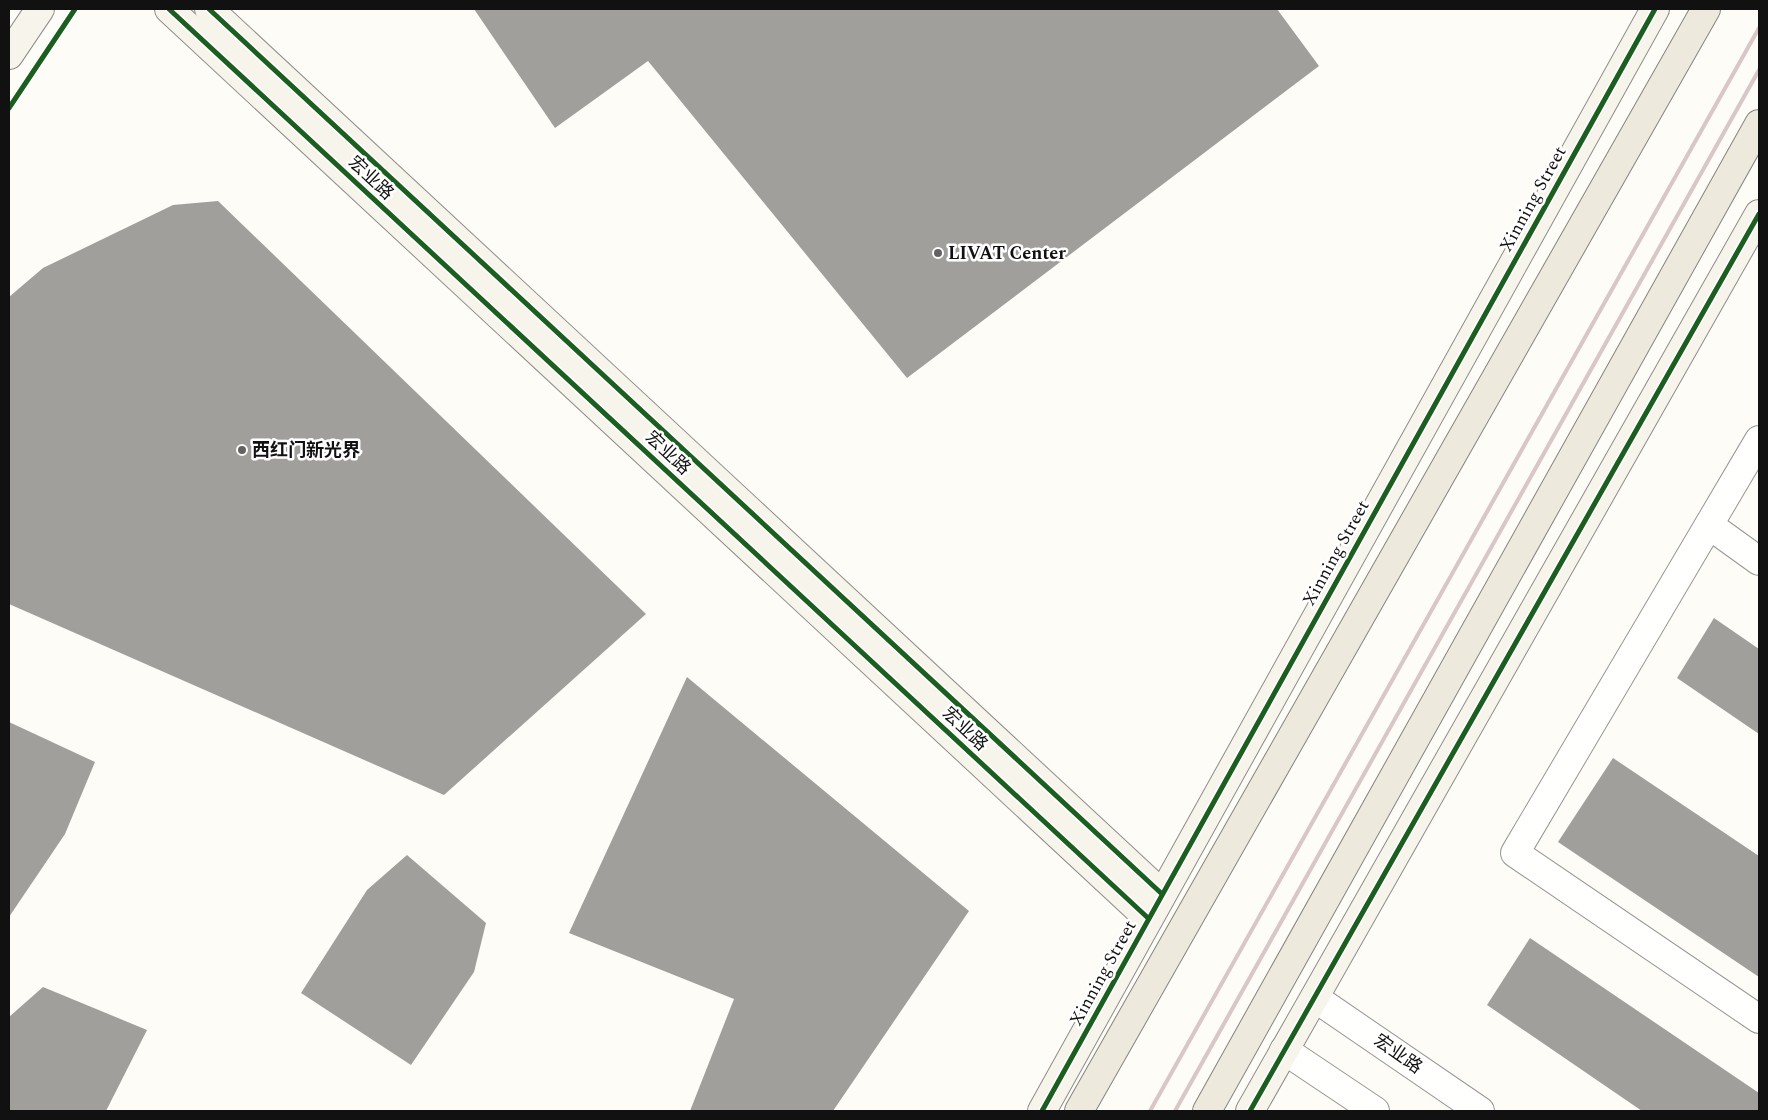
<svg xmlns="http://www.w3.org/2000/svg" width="1768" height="1120" font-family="Spectral,'Noto Sans SC',serif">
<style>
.building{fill:#a19f9c}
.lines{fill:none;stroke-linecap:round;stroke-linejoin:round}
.street-casing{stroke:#979795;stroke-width:30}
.secondary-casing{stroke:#8e8d8b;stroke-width:30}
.primary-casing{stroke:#858482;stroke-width:30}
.street{stroke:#fffffe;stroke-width:28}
.secondary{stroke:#f6f4eb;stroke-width:28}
.primary{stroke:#ede9dc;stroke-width:28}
.rail{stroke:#d9c6c7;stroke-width:4}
.cycleway-casing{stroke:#fff;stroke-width:8}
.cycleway{stroke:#1b5e20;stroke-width:5}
.poi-dot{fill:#646362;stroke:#fff;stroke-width:2}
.labels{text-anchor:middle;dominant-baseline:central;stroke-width:5;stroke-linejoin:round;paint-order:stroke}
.street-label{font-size:18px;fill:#111;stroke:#fff}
.poi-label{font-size:18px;font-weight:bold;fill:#111;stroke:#fff;text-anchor:start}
</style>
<rect width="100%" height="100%" fill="#fdfcf7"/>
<g class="building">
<path d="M474,9H1277L1319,66L907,378L648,61L555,128Z"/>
<path d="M218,201L646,614L444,795L9,604V297L43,268L173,205Z"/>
<path d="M1714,618L1759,649V734L1677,678Z"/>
<path d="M687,677L969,911L833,1111H690L734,999L569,933Z"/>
<path d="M9,722L95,762L65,834L9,917Z"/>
<path d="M1613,758L1759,856V977L1558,842Z"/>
<path d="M407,855L486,923L474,972L411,1065L301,993L367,890Z"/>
<path d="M1530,938L1759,1093V1111H1642L1487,1005Z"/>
<path d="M43,987L147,1030L106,1111H9V1017Z"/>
</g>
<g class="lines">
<defs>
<g id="street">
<path d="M1759,440L1515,853L1759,1019"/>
<path d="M1709,525L1759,561"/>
<path d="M1315,998L1480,1111"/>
<path d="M1284,1050L1375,1111"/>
</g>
<g id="secondary">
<path d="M169,9L1148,918"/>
<path d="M209,9L1162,894"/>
<path d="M9,55L40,9"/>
<path d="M1042,1111L1655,9"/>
<path d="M1250,1111L1759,214"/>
</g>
<g id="primary">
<path d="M1079,1111L1706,9"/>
<path d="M1207,1111L1759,124"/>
</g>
</defs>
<use href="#street" class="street-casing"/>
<use href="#secondary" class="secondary-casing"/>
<use href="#primary" class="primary-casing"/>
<use href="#street" class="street"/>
<use href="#secondary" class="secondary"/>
<use href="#primary" class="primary"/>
<g class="rail">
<path d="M1150,1111L1759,28"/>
<path d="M1175,1111L1759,70"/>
</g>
<defs>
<g id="cycleway">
<path d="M169,9L1148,918"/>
<path d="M209,9L1162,894"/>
<path d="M9,108L75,9"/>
<path d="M1042,1111L1655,9"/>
<path d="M1250,1111L1759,214"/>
</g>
</defs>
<use href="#cycleway" class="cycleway-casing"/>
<use href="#cycleway" class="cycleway"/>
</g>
<g class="poi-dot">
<circle cx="938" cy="253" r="5"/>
<circle cx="242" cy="450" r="5"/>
</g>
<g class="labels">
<g class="street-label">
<text transform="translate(371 178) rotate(43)">宏业路</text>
<text transform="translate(1533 199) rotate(-61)">Xinning Street</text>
<text transform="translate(668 453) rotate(43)">宏业路</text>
<text transform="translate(1336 553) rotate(-61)">Xinning Street</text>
<text transform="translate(965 729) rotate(43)">宏业路</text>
<text transform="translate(1103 973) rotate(-61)">Xinning Street</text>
<text transform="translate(1398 1054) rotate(35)">宏业路</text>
</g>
<g class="poi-label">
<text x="948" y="253">LIVAT Center</text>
<text x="252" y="450">西红门新光界</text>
</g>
</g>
<rect width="1768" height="1120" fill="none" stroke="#111111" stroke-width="20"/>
</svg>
